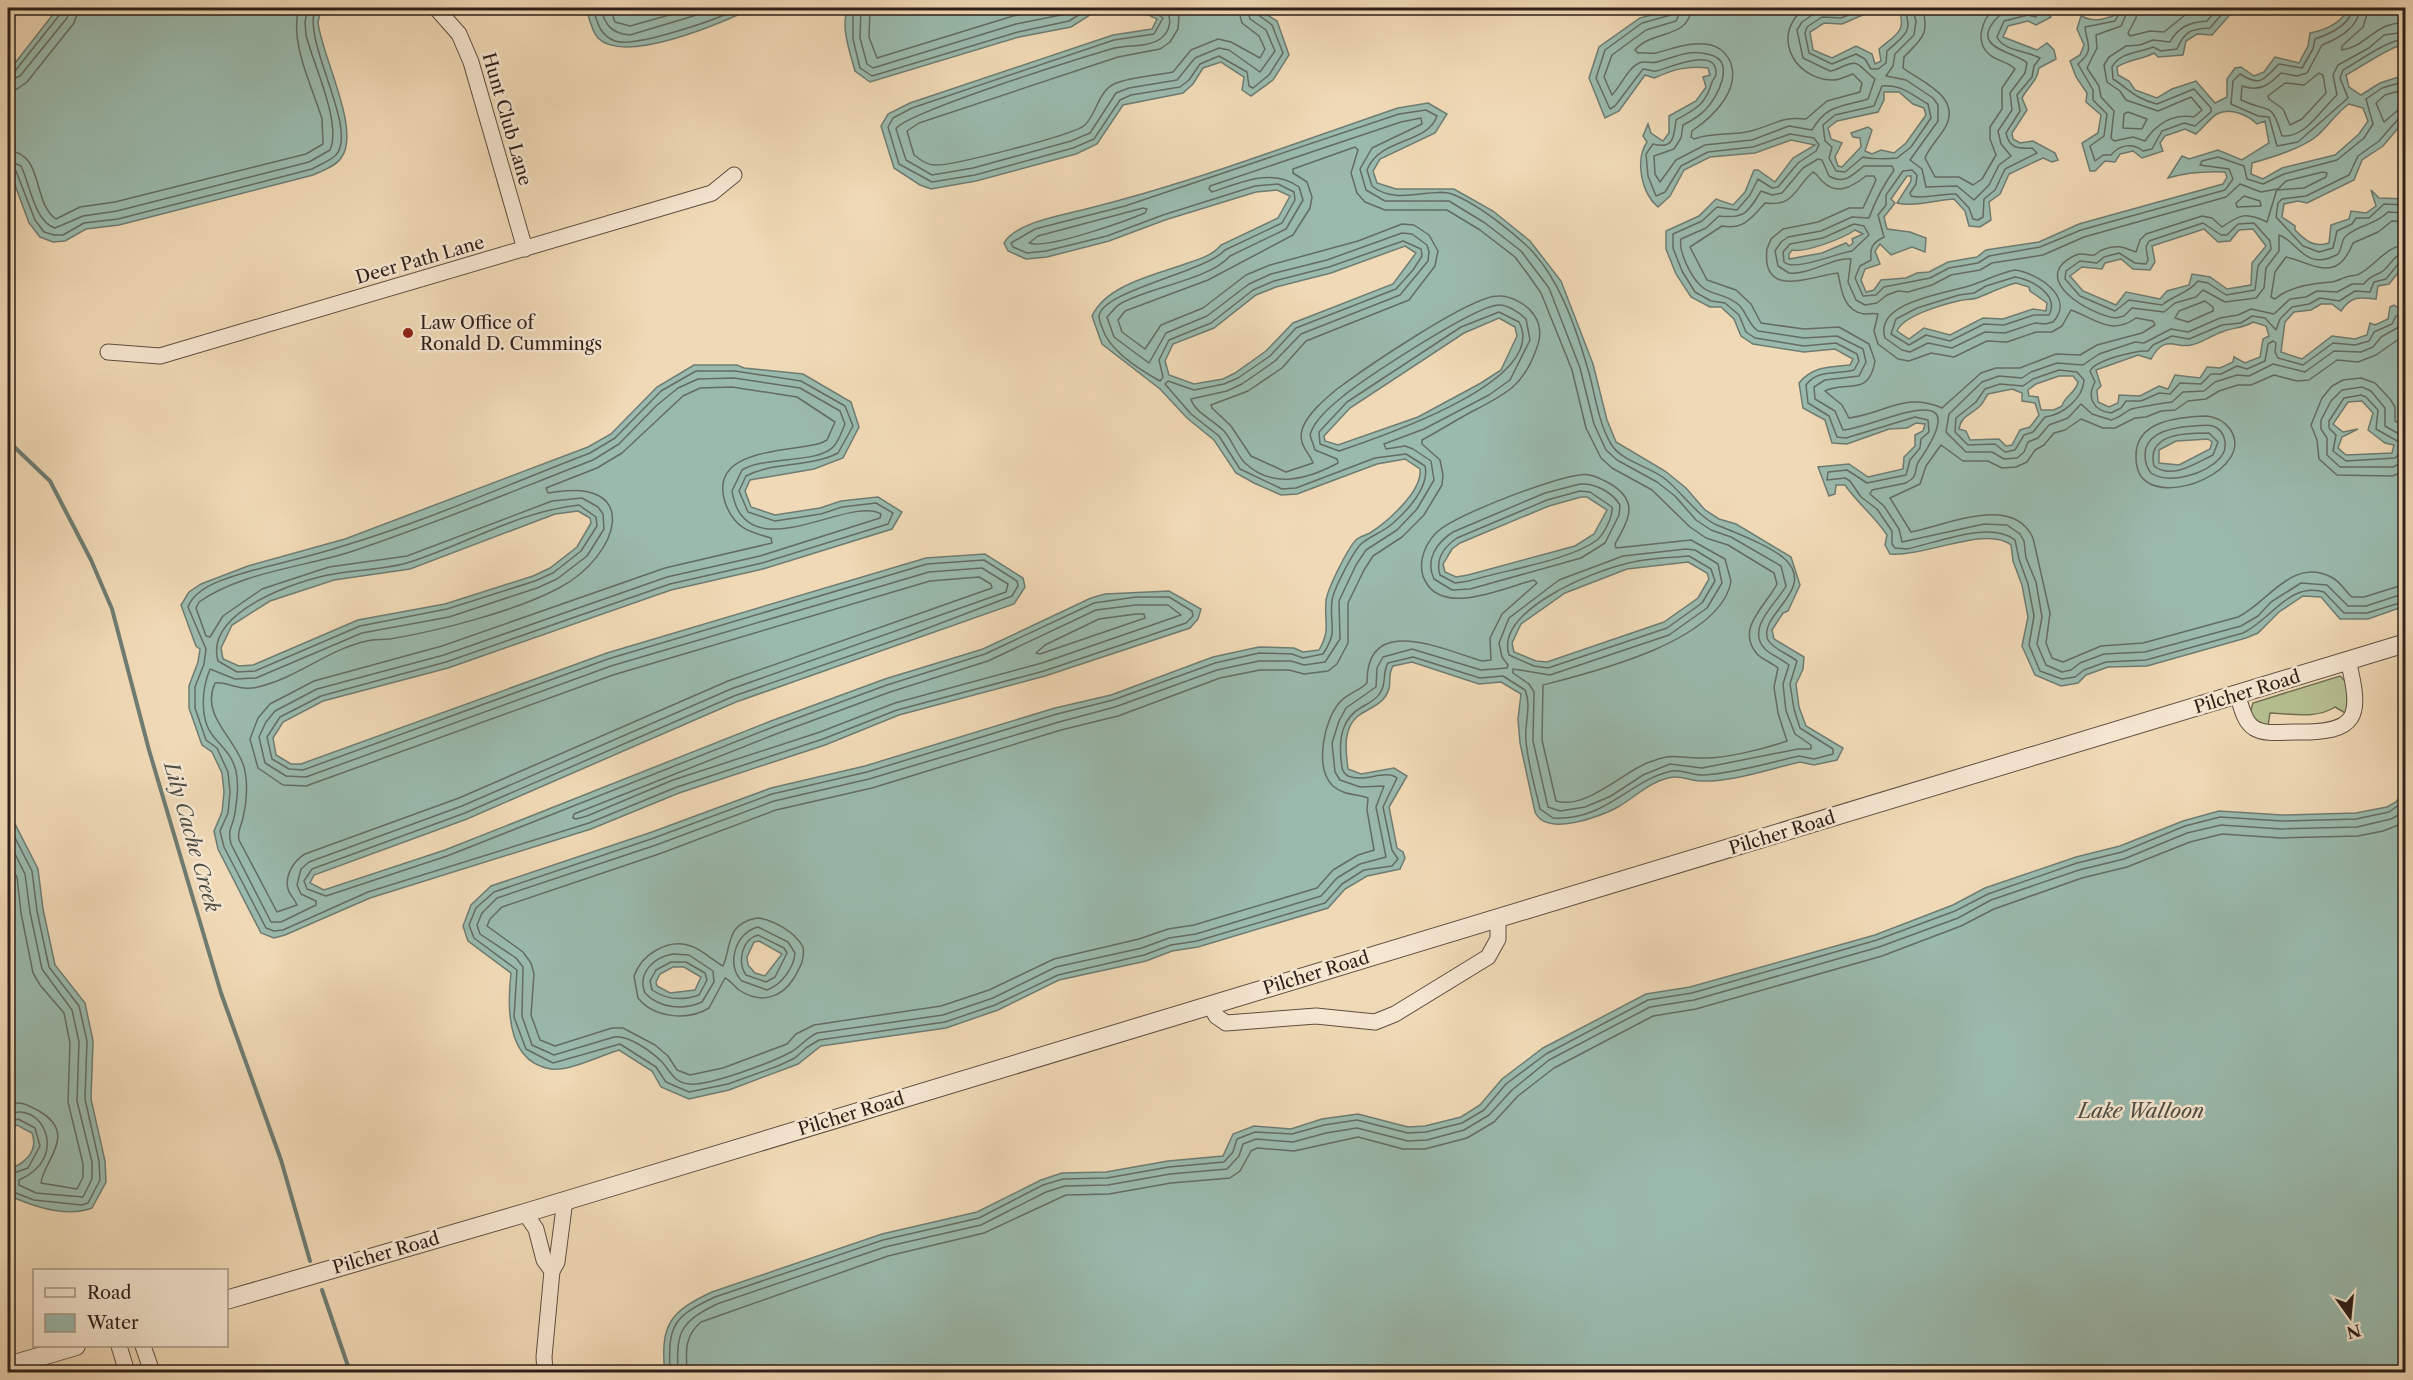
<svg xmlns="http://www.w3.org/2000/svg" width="2413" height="1380" font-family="'Libre Caslon Text',serif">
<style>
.green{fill:#b6c091;stroke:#727055;stroke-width:1.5}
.water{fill:#9abaad;stroke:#6e7c72;stroke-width:1.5;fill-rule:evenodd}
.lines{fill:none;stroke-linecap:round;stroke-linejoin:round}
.shore{stroke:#646c63;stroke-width:1.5}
.stream{stroke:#6e7c72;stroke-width:4}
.minor-casing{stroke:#5e4e40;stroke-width:17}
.tertiary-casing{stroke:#5e4e40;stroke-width:20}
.minor{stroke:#f5e6d0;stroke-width:15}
.tertiary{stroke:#f5e6d0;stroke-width:18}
.poi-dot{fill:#8f2418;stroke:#f5e6d0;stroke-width:2}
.labels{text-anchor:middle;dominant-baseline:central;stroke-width:5;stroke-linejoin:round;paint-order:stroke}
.street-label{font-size:18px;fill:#2d1f19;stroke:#f5e6d0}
.poi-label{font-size:18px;fill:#2d1f19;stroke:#f5e6d0;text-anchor:start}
.water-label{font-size:20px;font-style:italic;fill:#4e4e45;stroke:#f5e6d0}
</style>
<rect width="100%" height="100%" fill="#f0d9b6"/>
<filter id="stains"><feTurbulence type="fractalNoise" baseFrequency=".00333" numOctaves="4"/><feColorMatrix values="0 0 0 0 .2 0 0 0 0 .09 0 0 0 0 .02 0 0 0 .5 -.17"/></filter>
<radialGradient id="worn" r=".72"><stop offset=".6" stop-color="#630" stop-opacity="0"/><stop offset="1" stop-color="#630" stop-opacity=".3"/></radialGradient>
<path class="green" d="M2340,676L2348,684L2347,714L2335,707C2317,719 2291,714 2270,713L2268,726L2256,722L2250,713L2253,703Z"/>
<g class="water">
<path d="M58,8H347L320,14L318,22C321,55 362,131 341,158C336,166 322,171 313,175L119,225L86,229L65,241L53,242L40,237L29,223L8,166V72Z"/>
<path d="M586,8H752C723,23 624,65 598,38C591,30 589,17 586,8Z"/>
<path d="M848,8H1101L1071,27L1019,37L870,82L855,71C850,52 840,26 848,8Z"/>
<path d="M1134,8H1256L1277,21L1289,55L1273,80L1251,96L1242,90L1244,77L1221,62L1203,68L1193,84L1183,93L1123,105L1097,144L1076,154L976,181L931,189L920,185L894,168L881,126L888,114L910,103L1113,35L1152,29L1157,19Z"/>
<path d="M1679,8H1879L1842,24L1824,23L1810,32L1813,50L1832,58L1856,46L1872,54L1875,64L1881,61L1879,49C1895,35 1907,32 1899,10L1886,8H2040L2051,17L2036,25L2028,21L2008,26L2003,37L2037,50L2047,43L2054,50L2056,59L2039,68C2037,82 2028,86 2022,98L2027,110L2012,133L2013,139L2020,143L2033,141L2055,153L2058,160L2052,162L2043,158L2009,174L2000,194L1989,202L1991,220L1980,227L1969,226L1965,211L1954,199C1936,200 1913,207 1897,203L1911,181V176H1907L1891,199L1895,203L1884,217L1887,229L1910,232L1926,238L1925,252L1912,247L1891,255L1880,244L1875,251L1880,264L1865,269L1861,280L1866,292L1874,290L1881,280L1906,278L1917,273L1929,272L1948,262L1977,257L1986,250L2039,242L2079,224L2223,184L2227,177L2225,172C2204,171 2188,172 2168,178L2182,156L2189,159L2218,150L2242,160L2269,143L2265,121L2257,124C2248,115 2230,107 2217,114C2210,118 2203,128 2196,134L2185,129L2165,136L2160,143L2163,151L2142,158L2133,151L2120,154L2115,162L2105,161L2095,171H2090L2082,143L2098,133L2101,115L2086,102L2087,93L2076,77L2070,61L2080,55L2084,45L2077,29L2081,16C2093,22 2101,20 2113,16L2117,8H2236L2212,35L2197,34L2186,41L2183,55L2158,57L2154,53C2141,60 2130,59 2117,67L2118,75L2129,81L2135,90L2157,98L2172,89L2196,81L2215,103L2227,97V79L2235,68L2241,67L2254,76L2264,72L2275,57L2299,63L2308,46L2310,33C2325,30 2342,23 2348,8H2405V48L2402,45C2389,47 2360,68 2346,75L2349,87L2361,95L2380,83L2405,75V120L2383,146L2362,160L2354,180L2307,203L2298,201L2284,204L2282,217L2295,226V230C2306,241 2314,248 2329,243L2331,225L2349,219L2351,211L2366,213L2376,206L2371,190L2379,198L2405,199V264L2389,284L2378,286L2376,299C2358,297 2351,296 2341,311L2332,304H2321L2311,310L2294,312L2285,322L2281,352L2302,359L2332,336L2355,339L2367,335L2370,323L2375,325L2388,319L2390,307L2394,305L2402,310L2405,309V606L2368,619H2340L2321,597L2303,596L2279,612L2258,633L2246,638L2147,666L2108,667L2086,675L2078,683L2061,686L2035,675L2022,646L2028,617L2022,585L2013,561L2011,545C1987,525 1925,557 1890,554L1885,545L1887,535C1874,515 1858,504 1845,485H1836L1835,494L1829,496L1818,467L1849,464L1868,477L1903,469L1904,457L1915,446V435L1923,431L1925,424L1916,423L1907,428L1889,429L1847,444L1832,443L1825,420L1803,408L1799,383C1813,366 1830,367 1850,365L1853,359L1835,349L1804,352L1753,344L1741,336L1734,319L1721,307H1710L1691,297L1676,274L1666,249V231L1699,216L1716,199L1733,205L1745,192L1754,170H1758L1775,182L1793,158L1815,145L1791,140L1755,153L1710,157L1684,170L1670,196L1658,207C1641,193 1635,160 1647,142L1643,136L1648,124L1651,133L1663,141L1669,133V116L1696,101L1706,87L1703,77L1710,75L1708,68C1687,65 1673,70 1654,78L1645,75L1619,111L1605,118L1589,78L1599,47L1640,18ZM1884,92H1899L1913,104L1924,108L1926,115L1906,143L1894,153L1881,150L1872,154L1865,151L1872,130L1868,127L1851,133L1853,137L1860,138L1861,147L1842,167L1838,166L1835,157L1842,143L1831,139L1828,128L1837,121L1878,112L1884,100ZM2349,104L2363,108L2368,121L2359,134L2335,155L2282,168L2263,179L2251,174L2252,163C2270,158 2305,147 2318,135C2329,125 2337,112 2349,104ZM2204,229L2218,242L2230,241L2239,230L2253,229L2266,246L2252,263L2251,285L2227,289L2210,277L2192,274L2189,285L2167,291L2160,299L2126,292L2116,305L2083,291L2070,276L2082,267L2102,269L2105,263L2121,259L2133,269L2150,270L2155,262L2152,246ZM1855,230L1863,234L1852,239L1853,243L1849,246L1846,243L1822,253L1789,259V254L1792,250C1805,253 1844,238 1855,230ZM2016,283L2029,287L2030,291L2047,303L2046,311L2033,309L2003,319L1983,318L1950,335L1924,328L1909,339L1897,331C1903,316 1941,305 1958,301C1964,299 1971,300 1977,298C1990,293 2001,287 2016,283ZM2253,322L2266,326L2269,336L2263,339L2260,357L2245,363L2234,357L2233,362L2220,368L2207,367L2200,378L2175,375L2168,389L2159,386L2140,396L2119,395L2118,403L2109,407L2098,402L2097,390L2101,386L2096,370L2138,355L2151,359C2165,333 2176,349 2191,345C2202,343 2212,335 2222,332C2233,327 2242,329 2253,322ZM2059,376H2073L2078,382C2076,393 2064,396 2062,406L2054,410H2041L2038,397L2029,396L2028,390L2036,384ZM2012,389L2022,393V401L2035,403L2039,415L2030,427L2020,430L2012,445L2006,446L1999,439L1970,440L1966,431L1959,429C1961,416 1970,415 1979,407C1983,404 1985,398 1988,394ZM2362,401L2373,413L2368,430L2385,443L2394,445L2392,453L2346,455L2338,448L2342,437L2358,429L2343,432L2333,424L2348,402ZM2208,439L2212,442L2210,449L2179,465L2159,463V450L2176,441Z"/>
<path d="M1428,103L1447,114L1435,133L1380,159L1373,171L1377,183L1396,189H1454L1493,211L1530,241L1561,281L1593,364L1607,420L1616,442L1665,471L1686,488L1705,510L1719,519L1736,524L1791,557L1800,585L1788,611L1783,613L1772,630L1774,639L1804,657L1803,669L1796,684L1799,707L1806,726L1843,748L1837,760L1814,765L1800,762C1769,769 1733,782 1701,781C1692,781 1683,776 1674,777C1653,779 1635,797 1618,807C1600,817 1546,837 1535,812L1520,743L1518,719L1521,694L1501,682L1479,684L1412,662L1393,666C1386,677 1394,684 1385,697C1379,706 1367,709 1358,716C1342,729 1346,752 1348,769L1361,774L1394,768L1407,776L1389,807L1397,848L1403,852L1405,858L1400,869L1367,876L1345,889L1328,908L1198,947L1172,951L1146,961L1059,980L998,1010L946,1028L821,1046L798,1064L729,1090L689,1099L661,1087L652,1071L619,1050C602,1055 568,1072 551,1069C506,1062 507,1008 511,973L468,941L463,926L471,905L491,886L652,832L771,788L865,766L1055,708L1111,695L1213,657L1259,647L1294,648L1303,652L1319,650C1331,629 1324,624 1326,601C1327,590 1348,547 1357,539C1361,536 1366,535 1370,533C1387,522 1423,491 1420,469L1405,459L1377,464L1297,494L1281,495L1254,483L1236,473L1214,440L1187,418L1160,389L1102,344L1092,316C1107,284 1156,275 1188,263C1200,259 1213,255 1221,245L1278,218L1290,196L1277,190L1256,192L1165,220L1109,241L1047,257L1026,259L1008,251L1004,243C1016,222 1064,215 1086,209C1192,183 1295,143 1398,108ZM1405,246L1416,253L1393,284L1293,323L1266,351L1235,373L1223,379L1194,384L1169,375L1165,361L1173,344L1214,328L1256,295L1276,287L1331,273ZM1499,318L1515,327L1517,336L1501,370L1481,383L1418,417L1338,445L1325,441L1324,436L1350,408L1464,333ZM1581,497H1587L1607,510L1594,534L1575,546L1468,575L1456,577L1445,572L1443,564L1452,549L1460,543L1549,506ZM1688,562L1707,573L1709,579L1698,598L1664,622L1547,662L1536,661L1514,652L1512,643L1521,624L1565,593L1627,569ZM759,941L782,954L765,976L755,973L748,965L747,957L754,942ZM673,967H684L701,977L695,990L670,993L657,986L656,982L660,974Z"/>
<path d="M694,365H737L744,368L803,374L851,402L859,427L843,458L814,469L750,480L745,491L751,507L775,515L820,508L841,501L878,497L902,512L892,529L763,569L671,590L448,668L323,701L283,722L273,738L276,755L291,764H301L607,653L926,558L985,554L1023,578L1025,587L1014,604L736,702L467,819L314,875L310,883L324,890L445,850L771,721L885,679L983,649L1091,598L1105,594L1169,591L1201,609L1198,619L1190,628L1045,676L899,715L825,745L679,793L591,829L370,898L285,935L274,938L261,933L218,849L214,831L222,812L224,792L222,773L212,752L202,745L189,708V686L198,662L200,649L196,646L181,605L189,592L201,584L248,566L345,539L588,447L611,434L657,387ZM578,511L590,518L591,523L577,547L550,568L533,576L445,604L358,620L253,665L239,666L223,659L221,648L232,625L270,601L334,580L410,569L555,514Z"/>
<path d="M2405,790V1372H665C659,1325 671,1311 712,1292L882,1234L977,1212L1041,1180L1062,1173L1106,1172L1168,1161L1223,1156L1233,1134L1254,1126L1291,1129L1322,1119L1358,1114L1408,1127L1425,1126L1461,1117L1480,1105L1502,1079L1543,1048L1646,994L1690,987L1875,935L1953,905L1985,888L2076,857L2120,846L2183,821L2219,811L2282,815L2356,813L2387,807L2396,802Z"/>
<path d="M8,817L14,822L38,869L43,909L55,965L85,1003L93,1041L91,1099L105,1161L106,1182L92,1208C66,1218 32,1206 8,1195V1170C23,1164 39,1153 32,1133L17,1125L8,1130Z"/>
</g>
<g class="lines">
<g class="shore">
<path d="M593,8C597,21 599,35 615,41C635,48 719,19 739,8"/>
<path d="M600,8C606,25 610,33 630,35L720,8"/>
<path d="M610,8L615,22L630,26L694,8"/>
<path d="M853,8V39L860,68L872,76L1018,32L1069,21L1090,8"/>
<path d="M861,8L860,38L867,64L873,68L1016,24L1066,14L1076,8"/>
<path d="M870,8L869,37L877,58L1013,16L1053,8"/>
<path d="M1148,8L1163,18L1154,34L1114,40L912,108L893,118L888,127L899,164L932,182L975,175L1073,148L1094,139L1120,100L1131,95L1180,87L1189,80L1200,64L1219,56L1247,72L1249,86L1253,88L1269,75L1283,53L1272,25L1257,14L1254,8"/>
<path d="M1164,8C1173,17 1171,31 1160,39C1149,47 1128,45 1115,48C1088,55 902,114 896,129L906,160L932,175L973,168L1071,141L1090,133L1116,93L1129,88L1177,80L1195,58L1219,48L1229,50L1260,72L1275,51L1266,30L1250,19L1247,8"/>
<path d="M1176,8L1179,17L1178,29L1170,42L1160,49L1118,57L919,123L907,131L914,155C919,159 927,165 934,165C952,166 1074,135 1085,125C1097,113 1098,92 1114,84C1132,76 1154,76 1173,72L1191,50L1218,39L1231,42L1260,58L1265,49L1259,36L1242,23L1238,8"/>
<path d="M1674,8L1671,15L1642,23L1605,50L1596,78L1610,109L1615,106L1643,69C1647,69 1652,72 1656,71C1667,69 1718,45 1716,74C1716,77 1713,79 1712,82C1706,104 1696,109 1676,120C1674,136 1674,150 1653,144L1646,154L1648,176L1656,196L1665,192L1681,166L1708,152L1753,147L1790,134L1814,138L1819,145L1816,151L1798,163L1778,187L1772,188L1758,179L1750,195L1737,210L1717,207L1702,221L1673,234V248L1682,271L1695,292L1711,301L1725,303L1739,315L1746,332L1755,338L1804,346L1836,343L1857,354L1859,361L1854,370C1836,375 1818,369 1806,385L1808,403L1829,416L1837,437L1846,438L1915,417L1928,420L1929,432L1921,439L1920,448L1910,460L1906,475L1867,483L1847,470L1828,472L1827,480L1845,478L1850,481L1861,497L1877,509L1892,531V544L1895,548L1907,549C1936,543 1990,520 2015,540L2019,559L2028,584L2034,616L2029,645L2040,671L2062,679L2075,677L2084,670L2106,662L2146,660L2243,633C2272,619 2289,582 2324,592L2344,613H2367L2406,601"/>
<path d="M1682,8L1676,21L1646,30L1612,55L1604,77L1612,95C1621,86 1627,69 1639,63C1645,60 1651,64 1657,62C1675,57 1691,48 1711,55C1736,62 1717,98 1706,109C1700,116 1691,121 1683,125L1681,138L1674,149L1654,156L1655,174L1660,182L1676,160L1705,145L1752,140L1789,126L1812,130C1827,104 1842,107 1868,99L1875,79C1869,75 1862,66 1857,64C1851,60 1837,71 1830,71L1803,58L1797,30L1802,22L1818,11L1840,10L1846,8"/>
<path d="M1691,8C1690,39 1651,30 1635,50L1638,53C1644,52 1651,54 1656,53C1675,48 1690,41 1711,45C1719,47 1725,52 1729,59C1743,88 1714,116 1692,131L1691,137L1694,139C1713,132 1732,136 1751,131C1774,125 1781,116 1806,119L1827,101L1860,92L1862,83L1853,74C1846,76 1839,81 1831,80C1791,78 1771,31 1806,8"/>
<path d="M1865,8L1841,18L1822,17L1807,27L1805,33L1809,53L1832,64L1856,54L1865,59L1871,69H1878L1886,63L1887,51C1904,35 1914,33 1904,8"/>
<path d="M1912,8L1916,21L1914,35L1895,54L1893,66L1886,76L1906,80L1933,98L1938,105V121L1910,160L1922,169L1926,187L1957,186L1974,200L1989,185L1999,165L2011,156L2001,144L1998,131L2012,110L2010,93L2025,73L2027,63C2018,52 1964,49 2000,15L2027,8"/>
<path d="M1922,8C1931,35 1920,40 1904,57L1903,68C1920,81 1961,96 1946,126C1940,137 1930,146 1925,158L1935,177H1959L1973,185L1982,179L1996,155L1990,139V127L2002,109V88L2015,69C2009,62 1997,61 1990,55C1974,42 1982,19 1995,8"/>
<path d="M2037,8L2036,17L2028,15L2004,21L1997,37C2003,51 2028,51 2040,58L2034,66L2032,77L2017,95L2020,111L2006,133C2009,148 2018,149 2032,148L2037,153L2005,169L1995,190L1984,199L1983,217L1978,220L1973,219L1969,208L1956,194C1941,193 1924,200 1911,196L1910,193L1916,184L1917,175L1912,170L1903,171L1886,195V205L1878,215L1884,237C1872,243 1870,247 1871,260L1860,266L1855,278L1863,296L1876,295L1884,287L1930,278L1949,268L1978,263L1989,256L2040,247L2081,230L2225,190L2233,179L2229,169L2200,165L2202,161L2218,157L2244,166L2247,179L2263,184L2284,174L2337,160L2364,138L2373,124L2366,99L2382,88L2406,81"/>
<path d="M2122,8L2115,21L2085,27C2087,46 2095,49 2078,64L2093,90V100L2107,114L2104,136L2090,146L2095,161L2103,155H2111C2120,144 2133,143 2143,151L2152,149L2162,131L2184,123L2195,126L2211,112V108L2194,89L2157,104C2136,99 2130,90 2113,79L2112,67C2120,52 2139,53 2153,47L2161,51L2177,49C2185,31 2190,29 2210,28L2227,8"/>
<path d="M2129,8L2121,26L2096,35L2097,48L2087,68L2099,86L2101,97L2114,111L2111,138L2114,141L2133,137L2145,141C2156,124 2173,113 2194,117L2202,110L2191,97L2158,111L2126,100L2120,91L2107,82L2104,65L2109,57L2126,46L2140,45L2153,40L2170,42C2178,27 2190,22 2207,21L2218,8"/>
<path d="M2138,8L2136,18L2128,33L2130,36L2150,31L2164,32L2185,15L2202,12L2207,8"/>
<path d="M2353,8C2350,25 2330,34 2315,39L2313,49L2302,68L2279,64C2263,80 2261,87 2240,74L2233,81L2231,104L2258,116L2269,117L2277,146L2298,142L2348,98L2340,78L2343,70C2358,62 2391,37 2406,40"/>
<path d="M2360,8C2359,27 2338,39 2322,45L2307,73L2297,76L2281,73C2269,85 2260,92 2242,86L2241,100C2271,114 2271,100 2282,136C2306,138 2321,109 2337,95L2333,75L2338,65L2369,48L2384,35L2406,32"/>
<path d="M2369,8L2363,27L2342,46V50C2367,47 2375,21 2406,23"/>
<path d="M8,73L15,71L61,13L62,8"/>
<path d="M2319,73L2323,75L2326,93L2302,119L2290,125L2283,109L2269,99L2268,96L2285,83L2304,85Z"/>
<path d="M8,81L20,76L67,18L70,8"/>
<path d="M1882,86C1902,84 1912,95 1928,104L1931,118L1911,147L1897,158C1888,159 1870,159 1863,157L1845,172L1836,171L1829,158L1832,147L1825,141L1823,125L1835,115L1874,106Z"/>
<path d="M2406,89L2385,95L2376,103L2384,122L2397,111L2406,109"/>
<path d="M8,90L17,89L27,82L74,23L79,8"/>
<path d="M1426,110L1437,116C1427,145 1380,137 1367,170L1372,186C1396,206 1431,187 1452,194C1477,204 1506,227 1526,245C1558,275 1575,325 1587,366C1595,391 1597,420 1611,444C1621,461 1648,466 1664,478C1681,491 1699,518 1717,525C1736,533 1771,546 1786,560C1816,591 1757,615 1768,640C1773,649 1790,655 1797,661L1790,684L1794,709L1800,728L1833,749V754L1814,759L1799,756C1768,763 1735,773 1704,775C1693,776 1682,769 1672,771C1629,780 1606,821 1553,818L1540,809C1535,787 1528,764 1526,741C1524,724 1532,706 1525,690L1503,676L1480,678L1413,657L1388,663C1382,673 1387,683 1380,693C1376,700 1369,703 1362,707C1342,718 1339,738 1341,759C1342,766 1341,772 1348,776C1364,783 1385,769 1397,778L1383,807L1392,850L1398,859L1392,866L1364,870L1342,884L1325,903L1197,941L1171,945L1144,955L1058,975L995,1005L945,1022L819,1040L806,1048L795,1058L778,1066L728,1084L689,1092L666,1082L656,1067L620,1044L553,1063L526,1049L514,1017L517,970L474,938L469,925L476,908L494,892L654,838L772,794L867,772L1057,714L1113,700L1215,663L1259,653L1292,654L1303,658L1323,654C1339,630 1329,626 1332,601C1333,590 1353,552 1361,544C1370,536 1383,532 1392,524C1407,511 1430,487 1425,466L1406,454L1375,458L1296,488L1282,489L1240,469L1219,436L1191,414L1165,384L1168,381L1194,390L1224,384L1238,378L1270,356L1296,328L1396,289L1413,270L1422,256L1421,249L1403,241L1329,267L1274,281L1253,290L1211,323L1169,340L1159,360L1163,377L1160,381C1140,370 1111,352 1103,330C1102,326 1099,321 1099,317C1099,291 1206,272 1225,250L1282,223L1295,200L1294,192L1278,184L1255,186L1163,215L1107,236L1046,251L1027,253L1013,247L1011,243L1035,229L1125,206L1399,114Z"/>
<path d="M2128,112L2147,119L2142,129L2123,128L2124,114Z"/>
<path d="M2406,117L2399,118L2379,141L2358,156L2349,175L2306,196L2282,199L2278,203L2276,217L2303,246L2319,252L2333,248L2337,231L2352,224L2356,218H2369L2384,204L2406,205"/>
<path d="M1421,118L1422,124L1372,148L1360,169L1366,190L1385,201H1449L1485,223L1521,251L1549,288L1580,368L1594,424L1606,450L1617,460L1657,482L1675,496L1696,520L1711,530L1731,537L1781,566L1786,586C1777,603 1745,628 1765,649C1771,655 1782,659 1789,665L1783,684L1786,711L1795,734L1811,745V749H1798L1702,768L1670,764L1643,775L1611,796L1585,807L1560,811L1548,807L1533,741L1534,692L1529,684L1513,673V669L1550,675L1669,635L1707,608L1722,583L1718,564L1695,550L1686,549L1623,556L1559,580L1509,618L1499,643L1502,657L1508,665L1507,668L1481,670L1412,649L1383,657L1377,668L1376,687L1346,708L1339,721L1332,743L1335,772L1340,780L1360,787L1384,786L1376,807L1386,857L1360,864L1337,878L1321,896L1196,934L1169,938L1142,948L1056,967L993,998L943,1015L817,1033C806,1038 800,1047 791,1052C773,1062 709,1086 690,1084C674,1083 671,1072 662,1062C652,1052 629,1035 614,1037L554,1055L532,1045L522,1016L523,967L516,958L480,934L477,925L482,913L497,898L656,845L774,801L869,779L1059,722L1115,707L1217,670L1259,661H1291L1304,665L1325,662L1340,639L1339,601L1356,565L1366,550L1397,530L1417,509L1434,480L1431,461L1413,449L1405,446L1386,449L1384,444L1424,429L1489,395L1510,380L1530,340L1526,319C1520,313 1507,304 1498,305C1473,307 1365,378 1342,397C1331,406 1314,420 1310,435L1315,450L1337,459L1338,463C1308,479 1272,490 1244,462C1236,453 1232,440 1224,431C1215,421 1194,412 1191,399L1227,391L1242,384L1275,361L1301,334L1400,295L1428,261L1429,252L1427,245L1412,234L1402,233L1327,260L1271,274L1249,284L1207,316L1166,333L1149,363L1114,337L1107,317C1111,313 1115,307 1120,304C1149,287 1209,280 1230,256L1286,229L1303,200L1299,187C1272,167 1240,183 1212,192L1209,189L1210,186L1401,122Z"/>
<path d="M1355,147L1358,150L1351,173L1357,193L1365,202L1385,210H1447L1480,230L1515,257L1527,273L1541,293L1572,370L1586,428L1601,458L1612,468L1652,490L1690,527L1706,538L1728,545L1774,573L1777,584C1766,606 1734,629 1758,655C1764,660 1772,663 1778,668L1774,687L1778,713L1787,741C1764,749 1724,759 1701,758C1673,758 1676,752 1647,763C1622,773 1585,810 1556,801L1542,740L1543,685C1594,672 1721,641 1731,581L1725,559L1691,540L1616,548L1615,544C1629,519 1640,501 1609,483C1599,478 1591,473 1579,475C1553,478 1451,516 1435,534C1423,547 1416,568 1427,584C1447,615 1506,587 1534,580L1537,583L1502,614L1490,638L1491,660L1482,661C1444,650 1366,612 1367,683C1359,691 1347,694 1340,702C1324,719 1314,768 1333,786C1343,795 1357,794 1368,798L1367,810L1374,850L1358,855L1333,870L1317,888L1194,925L1168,929L1139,939L1054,959L989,990L941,1006L814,1025L796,1034L787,1044L723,1068L690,1075L677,1070L668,1056L655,1045L623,1028H612L555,1046L540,1040L531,1015L534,974L531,963L523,952L487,926L490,919L502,907L659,854L776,810L872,788L1061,730L1118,716L1220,678L1260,670H1289L1304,674L1328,671L1337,664L1348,643V603L1364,570L1373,556L1402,537L1424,515L1442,485L1443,475L1440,460L1422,444V440C1439,431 1456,420 1473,411C1506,394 1523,386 1536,350C1541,338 1541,325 1534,315C1528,305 1510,295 1498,296C1470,296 1364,369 1337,389C1325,399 1306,415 1302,430C1298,445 1309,452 1313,463L1286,472L1251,456L1231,426L1212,408L1211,405L1248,391L1282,368L1306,341L1409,300L1435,266L1438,251L1429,235L1414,225L1402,224L1358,241L1270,265L1246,275L1203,308L1161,325L1145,349L1122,332L1118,320L1125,311L1208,280L1293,235L1310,208L1312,197L1307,182L1293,173V169Z"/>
<path d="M8,151C44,152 32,203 56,219L80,207L115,202L306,154L323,144L322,119C312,85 289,43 299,8"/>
<path d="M8,160L21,166C30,184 34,221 55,228L83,216L117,211L309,162L330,150C342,123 313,64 306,35L305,22L308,8"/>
<path d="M8,167L16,171L35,220L44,232L54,235H63L84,223L118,219L312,169C319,165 330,161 336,155C358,130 306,48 314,13L321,8"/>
<path d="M1813,172C1818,174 1818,178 1823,182C1838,196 1853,186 1866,176H1874L1876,180L1863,208H1849L1818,222L1783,229L1771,239L1767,249C1761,301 1813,275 1838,273C1841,288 1843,311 1864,314C1869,314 1873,313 1878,314L1874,331L1878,344L1898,359L1909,361L1931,353L1954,357L1987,341L2007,342L2036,332H2052L2062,326L2071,310C2096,319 2111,336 2136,318L2153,321L2155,325L2142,333L2097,345L2080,355L2056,354L2020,368H1996L1981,373L1942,408C1904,392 1886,413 1849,418L1842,405L1825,391C1846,380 1869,398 1875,361L1869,344L1839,327L1804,329L1761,323L1751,304L1736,290L1707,280L1690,247L1722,226C1743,230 1752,218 1765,203C1795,207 1795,187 1813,172Z"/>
<path d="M2323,172L2327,173L2326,177L2304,188L2277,190L2286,181Z"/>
<path d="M2244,196L2260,201L2261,206L2237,207L2236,203Z"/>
<path d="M1143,208L1147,209L1145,213C1126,221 1045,250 1029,243L1038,236Z"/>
<path d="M2406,213L2388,212C2374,226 2359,224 2346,236C2341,240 2342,249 2338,254C2305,273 2297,240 2279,235V251L2266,268L2264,288L2256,298L2225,302L2203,290L2196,297L2175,303L2164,312L2132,308L2124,316L2116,318C2090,315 2026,278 2076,255C2082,252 2088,256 2094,255C2097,254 2099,251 2102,250C2117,244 2123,247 2136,252L2140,240L2146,234L2202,216L2212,218L2222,227C2241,214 2246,212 2267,222L2277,189L2261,192L2240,184L2226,197L2084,237L2043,255L1992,263L1980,270L1951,275L1932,285L1908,292L1898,291L1887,295L1877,303L1865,305L1856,300L1848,282L1851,259C1833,257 1810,275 1789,273L1778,266L1775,251L1781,242L1788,237L1821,231L1852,217L1869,218C1875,201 1883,186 1894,170L1892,166H1864C1852,175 1845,185 1829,176L1822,160L1818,159L1803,168L1782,193L1772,195L1761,191C1748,213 1744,219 1719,216L1706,228L1681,239C1678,251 1691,277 1701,286C1711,296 1724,292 1739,305C1747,313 1748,324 1758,331L1804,338L1837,336L1863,349L1866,362L1859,376L1825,380L1814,387L1815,399L1835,411L1843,430C1875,428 1981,370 1919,461C1915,466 1917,473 1913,478L1906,483L1872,490L1870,494L1884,506L1899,529L1902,542L1984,524L2007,525L2020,534L2024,541L2026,558L2036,582L2042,617L2037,644L2046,665L2062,672L2071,670L2080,663L2104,654L2145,652L2241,626L2258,616L2271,602L2301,583L2327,585L2348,606H2366L2406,593"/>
<path d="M2406,222L2392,221L2378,232L2353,243C2337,284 2315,264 2286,257L2275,272L2271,297L2275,299C2290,286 2314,283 2332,282C2338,281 2344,277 2350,276C2353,275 2357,276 2359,274C2375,266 2387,245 2406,245"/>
<path d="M2203,223L2221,235H2227L2238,224L2254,223L2270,241L2271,249L2258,266L2255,290L2226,295L2208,283L2198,281C2189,293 2174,295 2162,305L2129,300L2115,311L2080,296L2065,279L2066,271L2080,261L2097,263L2104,257L2119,253L2135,263L2146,264L2148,260L2146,247L2149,241Z"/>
<path d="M1854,224L1864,226L1869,235L1852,251C1837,253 1794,272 1784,262L1783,252L1790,244L1823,238Z"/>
<path d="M2406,254C2393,254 2392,264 2383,271C2376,276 2370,275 2364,284H2352L2337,292L2317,291L2306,297L2290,299L2274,314L2251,309L2238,315L2220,318L2188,332L2171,329L2144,343L2135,342L2099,354L2083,365L2057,363L2031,372L2022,378L1999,376L1982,382L1949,414L1946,432L1966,452H1992L2004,459L2017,458L2024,452L2028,442L2038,438L2049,425L2068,418L2081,404L2092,414L2111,420C2119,418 2123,414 2129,410C2133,408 2165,403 2172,402L2183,392L2204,391L2215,382L2237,375L2249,376L2273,364L2305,372L2334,351L2361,352L2373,347L2381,337L2406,323"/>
<path d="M2406,261L2399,263L2386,279L2374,282L2370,292L2355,291L2339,301L2320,298L2309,304L2292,307L2280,319L2276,330L2265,318L2252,316L2241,323L2222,325L2189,339L2172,336L2153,345L2148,351C2137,350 2095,360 2090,371L2095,382C2086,398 2094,411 2111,413L2121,408L2126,401H2141L2159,393L2170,394L2180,383L2201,384L2211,374H2221L2237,366L2247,369L2265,361L2268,344L2273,341L2276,343L2275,352L2278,358L2303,365L2333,343L2355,345L2369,341L2374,332L2392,324L2396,316L2406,315"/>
<path d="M2015,270C2037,273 2076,297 2053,322L2045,324L2035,323L2005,333L1985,332L1952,348L1928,343L1910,352L1902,350L1885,338C1873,301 1950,293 1972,285C1987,280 1999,273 2015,270Z"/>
<path d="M2015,277C2032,280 2060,295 2049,315H2034L2004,325L1984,324L1950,341L1926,335L1909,345L1891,334L1896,319L1917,308L1959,295L1974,293L1986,286Z"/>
<path d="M2205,301L2213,307V311L2188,322L2175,318L2179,311Z"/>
<path d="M1499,312L1519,322C1551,381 1377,438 1339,451L1320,444L1319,432L1347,402L1461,327Z"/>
<path d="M2406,334L2376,355L2358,362L2337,360L2309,380L2297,381L2274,375L2251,385H2238L2219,391L2206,399L2188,401L2175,410L2161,411L2146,417L2135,418L2115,428H2103L2081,419L2065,430L2054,433L2044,445L2035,450L2027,462L2016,467L2002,468L1988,461H1963L1941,445L1926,466L1920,484L1890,498L1911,532C1945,526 2013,493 2033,538L2050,613L2046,643L2052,658L2063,662L2101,646L2143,643L2238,617C2268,603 2291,557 2331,577C2340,581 2345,591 2352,597H2364L2406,584"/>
<path d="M2059,370L2077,372L2084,380C2083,399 2062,415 2045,417L2033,432L2024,435L2015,450L2005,452L1995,444L1968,445L1955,432L1956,418L1976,402L1985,389L2000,384L2023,386L2033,379Z"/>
<path d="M696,371H735L801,381L845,406L853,426L838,453C809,468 774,461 746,476L739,491L748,512L775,521L821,514L842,507L876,503L893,513L888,524L762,563L670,584L446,662L321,696L280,717L267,737L272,759L289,769L303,770L608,659L927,564L984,560L1017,581L1018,586L1012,596L907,636L734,696L465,813L312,869L304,881L307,889L326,896L447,856L773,727L887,685L985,654L1094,603L1136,597H1169L1192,611L1193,616L1186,623L1044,671L897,710L823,739L677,787L589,823L368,892L283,930L274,931L266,928L224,847L220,831L228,813L230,792L228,772L217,748L206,740L195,708V687L204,664L206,649L188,607C196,585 233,576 254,570C284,562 316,555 346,545C429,520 509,484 590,453L615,438L661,391Z"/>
<path d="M734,378L800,388L840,411L845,424C842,431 839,440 834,446C819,464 764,456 742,470L732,491C745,573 850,494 881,514L880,518L760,556L667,577L444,655L317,689L275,711L266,722L259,737L265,763L286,776L306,777L611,666L929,572L982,568L1008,584L1006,592L731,689L462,806L309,862L301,869L297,885L301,894L316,901V905L281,922H271L231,844C227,828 233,827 235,813C237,799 239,785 236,771C232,755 223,748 213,736C199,719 202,688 210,669L235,679L256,678L362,633L449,617L537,588L557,579L587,556L604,529L603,514L598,507L582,498L552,501L407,556L329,567L262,589L223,616L210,637L206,636L196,608L199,602C239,573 303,567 350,552C432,525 513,491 593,460L619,444L656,406L678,388L698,379Z"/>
<path d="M732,387L797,397L835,422L827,440L821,443C789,453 705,447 726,505C735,528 749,532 771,538L772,543L665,568L442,646L314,681L270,704L258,718L250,739L258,768L283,785L306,786L613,675L930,581L979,577L991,584L992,588L728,681L459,798L305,854C293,861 283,878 289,892C292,897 295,900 297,905L277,912L239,840C237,831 241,827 243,818C247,802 248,782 244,767C236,738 200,716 215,683C226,681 241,692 258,687C297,678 329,649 367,641C374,639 382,640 390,639C438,631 516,611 559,588C620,556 644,475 548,493L546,488L597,468L622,453L683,396L700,388Z"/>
<path d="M2361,395L2366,397L2378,410L2376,429L2399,442V454L2395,458L2346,461L2333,451L2336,435L2329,428V421L2344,398Z"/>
<path d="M2207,416C2216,417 2224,421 2230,429C2257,468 2163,509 2140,475C2137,469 2136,463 2136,457C2135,420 2179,417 2207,416Z"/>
<path d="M2194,426C2200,426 2207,424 2213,426C2226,431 2229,448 2220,458C2206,474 2169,485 2151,473C2146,467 2145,462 2145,455C2145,431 2176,427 2194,426Z"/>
<path d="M2406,426L2395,421V407L2390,399L2375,383L2361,378L2343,380L2332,386L2322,398L2311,425L2317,440L2319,459L2337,475L2392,476L2406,471"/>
<path d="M2209,433L2218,442L2213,455C2196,463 2172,480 2154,466C2146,433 2186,433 2209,433Z"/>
<path d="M2406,438L2385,426V408L2371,391L2362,387L2342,390L2331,401L2321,420V429L2327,438V455L2340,467H2393L2401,463L2406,456"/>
<path d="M1580,484C1595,483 1612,492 1620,505L1619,515L1605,543L1581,558L1470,589L1452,590L1434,579C1425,560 1436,543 1453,532L1545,493Z"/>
<path d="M1580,491L1590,492L1612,507C1613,517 1604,534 1597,540C1569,561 1504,570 1469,581L1455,583L1440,575C1435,559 1444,547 1457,538L1547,500Z"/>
<path d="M579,505L596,517L597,526L581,551L553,573L535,581L447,609L360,626L255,671L237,672L218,661C204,612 297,580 334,574C359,569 386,570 410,562C466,544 520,511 579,505Z"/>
<path d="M1689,556L1711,569L1715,581L1702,603L1667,628L1548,668L1534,666L1509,655C1495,611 1591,572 1625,564C1645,558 1668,558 1689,556Z"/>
<path d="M1136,605H1168L1181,615L1042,663L895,703L820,732L673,780L587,816L576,819L573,818L574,814L776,734L890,692L988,661L1096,610Z"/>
<path d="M1136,614H1144L1145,618L1040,654L1036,653L1045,645L1099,619Z"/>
<path d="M8,824L32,871L37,911L49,967L79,1006L87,1041L85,1099L99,1161L100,1180L88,1203L82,1205L34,1200L8,1190"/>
<path d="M8,840L25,874L30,912L42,969L72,1010L79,1042L77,1101L92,1162V1179L83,1197L36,1193L19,1185V1180C72,1157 40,1098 8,1115"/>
<path d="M8,861L17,877L21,913L33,973L40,985L64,1013L70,1043L68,1102L83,1164V1177L77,1189L41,1183C43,1161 79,1134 39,1111C28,1105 20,1100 8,1105"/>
<path d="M757,918C773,919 796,933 803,947C805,960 800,967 794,978C781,999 760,1004 739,990C734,986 730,980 725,978L709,1008C688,1021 654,1018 638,998L634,976C642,954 668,938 691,946C703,950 713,961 723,966C732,946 725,924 757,918Z"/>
<path d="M758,927L788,942L795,953C794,968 781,985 767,990L742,981C725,965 736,932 758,927Z"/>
<path d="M758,935L784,948L787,953L775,977L766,982L746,975C737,962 742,939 758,935Z"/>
<path d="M673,954L689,955L713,971L714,982L702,1002C684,1010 660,1009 645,993C637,973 654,957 673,954Z"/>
<path d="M671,962H686L705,973L707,980L699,995C682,1001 667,1000 652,990L650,981L656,970Z"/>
<path d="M8,1123L18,1119L35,1128L40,1146L28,1168L8,1175"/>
<path d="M670,1372C668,1326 672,1317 715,1297L883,1240L979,1218L1043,1185L1063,1179L1107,1178L1169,1167L1224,1162L1233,1152L1237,1139L1255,1132L1292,1134L1324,1125L1357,1120L1408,1133L1426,1132L1462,1123L1484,1110L1506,1084L1546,1054L1648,1000L1692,993L1877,940L1955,911L1988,894L2077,863L2122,852L2185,826L2220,817L2282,821L2356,819L2389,812L2406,800"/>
<path d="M678,1372C676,1332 680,1322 717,1304L885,1247L981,1225L1046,1192L1065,1186L1108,1185L1170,1174L1227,1169L1239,1156L1243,1144L1256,1139L1293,1142L1326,1133L1357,1128L1408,1141L1427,1140L1464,1130L1489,1115L1512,1090L1549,1060L1650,1007L1694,1000L1879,947L1958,918L1991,900L2079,870L2124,859L2187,833L2221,825L2281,829L2357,827L2391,819L2406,811"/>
<path d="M687,1372C686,1352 684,1336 701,1322L888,1256L984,1233L1066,1195L1109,1194L1171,1183L1230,1178L1240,1171L1251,1151L1257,1148L1294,1151L1358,1137L1403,1149H1425L1467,1138L1494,1122L1518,1096L1554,1068L1653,1016L1696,1009L1882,956L1961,926L1994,909L2082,878L2127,867L2190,842L2222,834L2281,838L2358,836L2383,831L2406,822"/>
</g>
<g class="stream">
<path d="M8,441L50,481L91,560L112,609L149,750L221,993L281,1160L310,1261"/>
<path d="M322,1290L350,1372"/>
</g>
<defs>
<g id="minor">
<path d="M436,8L459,34L471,62L525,249"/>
<path d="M108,352L160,356L712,193L734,175"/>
<path d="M2238,696C2241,706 2244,722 2254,728C2265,735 2282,732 2295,732C2359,733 2362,717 2348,660"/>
<path d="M1210,1005L1216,1016L1226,1023L1316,1016L1375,1022L1395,1014L1488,957L1498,939V918"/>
<path d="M525,1213L536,1229L544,1260L552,1271"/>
<path d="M119,1346L127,1372"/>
<path d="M143,1346L152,1372"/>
<path d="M545,1372L544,1357L552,1271L557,1262L565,1200"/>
</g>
<g id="tertiary">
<path d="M226,1300L525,1213L2406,643"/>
<path d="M8,1366L76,1346"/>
</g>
</defs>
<use href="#minor" class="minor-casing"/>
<use href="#tertiary" class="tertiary-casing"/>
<use href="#minor" class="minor"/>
<use href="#tertiary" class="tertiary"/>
</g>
<circle class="poi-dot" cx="408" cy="333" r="6"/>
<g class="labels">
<g class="street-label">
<text transform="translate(507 119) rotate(74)">Hunt Club Lane</text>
<text transform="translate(420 260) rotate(-16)">Deer Path Lane</text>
<text transform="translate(2247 692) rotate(-17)">Pilcher Road</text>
<text transform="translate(1782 833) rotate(-17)">Pilcher Road</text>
<text transform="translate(1316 973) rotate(-17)">Pilcher Road</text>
<text transform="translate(851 1114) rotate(-17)">Pilcher Road</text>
<text transform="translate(386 1253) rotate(-16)">Pilcher Road</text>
</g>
<g class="poi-label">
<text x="420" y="323">Law Office of<tspan x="420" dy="21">Ronald D. Cummings</tspan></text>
</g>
<g class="water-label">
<text transform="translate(192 837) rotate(74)">Lily Cache Creek</text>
<text x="2141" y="1111">Lake Walloon</text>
</g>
</g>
<rect width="2413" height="1380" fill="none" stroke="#f0d9b6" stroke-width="30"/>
<rect x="9" y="9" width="2395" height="1362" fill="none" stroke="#2d1f19" stroke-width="3"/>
<rect x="15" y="15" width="2383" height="1350" fill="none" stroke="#2d1f19" stroke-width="1.5"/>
<rect x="33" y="1269" width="195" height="78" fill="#f5e6d0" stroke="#a59687" stroke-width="1.5"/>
<rect x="45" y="1288" width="30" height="9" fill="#f5e6d0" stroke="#a59687" stroke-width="1.5"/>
<text x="87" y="1299" font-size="18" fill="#2d1f19">Road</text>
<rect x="45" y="1314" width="30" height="18" fill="#9abaad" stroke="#a59687" stroke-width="1.5"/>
<text x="87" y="1329" font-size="18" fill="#2d1f19">Water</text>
<g transform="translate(2350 1317) rotate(165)" stroke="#f5e6d0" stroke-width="4.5" paint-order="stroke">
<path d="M0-4.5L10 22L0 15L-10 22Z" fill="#2d1f19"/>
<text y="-9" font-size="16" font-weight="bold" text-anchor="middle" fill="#2d1f19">N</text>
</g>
<rect width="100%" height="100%" filter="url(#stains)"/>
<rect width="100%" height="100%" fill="url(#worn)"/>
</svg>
